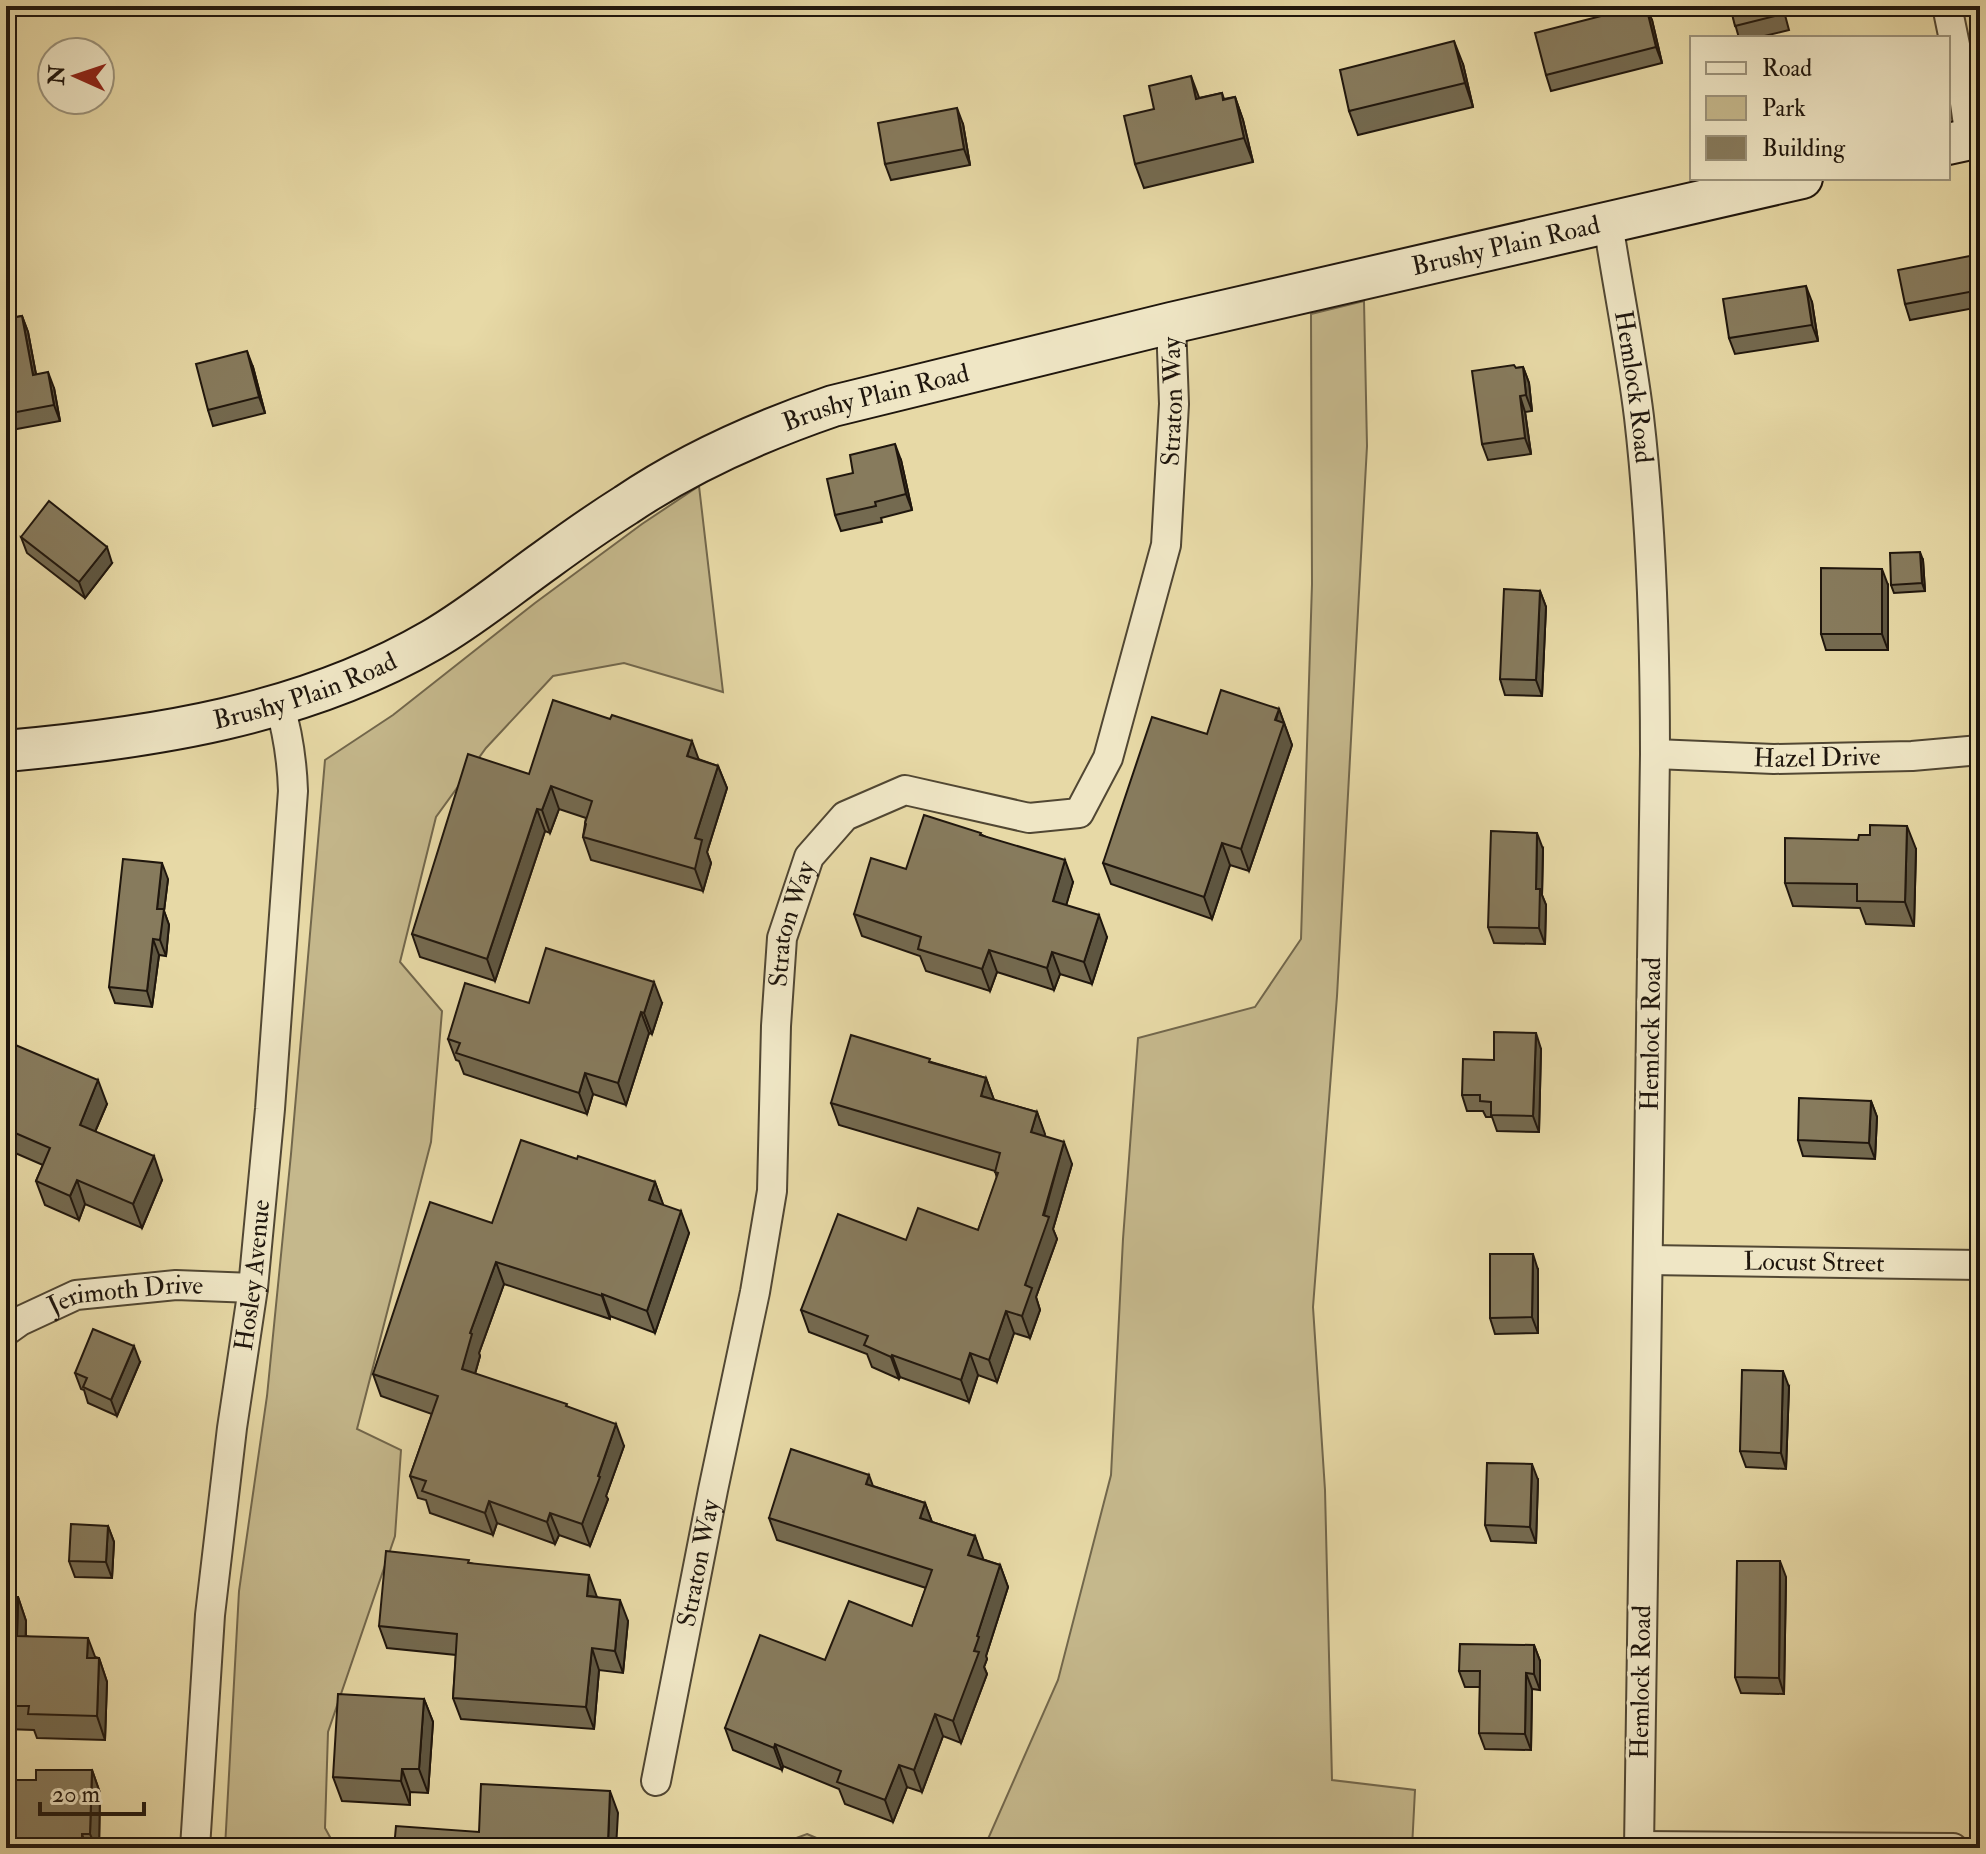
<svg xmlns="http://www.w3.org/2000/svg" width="1986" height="1854" font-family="'IM FELL Double Pica',serif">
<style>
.green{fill:#c5b88c;stroke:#72674c;stroke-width:2}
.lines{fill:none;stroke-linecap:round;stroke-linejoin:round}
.minor-casing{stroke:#514733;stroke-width:32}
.secondary-casing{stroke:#1f160d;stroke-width:44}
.minor{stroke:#efe6c5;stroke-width:28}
.secondary{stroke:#efe6c5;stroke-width:40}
.wall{fill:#746a50;stroke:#1f160d;stroke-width:2}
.shaded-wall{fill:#5e5641;stroke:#1f160d;stroke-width:2}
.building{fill:#877b5d;stroke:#1f160d;stroke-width:2}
.labels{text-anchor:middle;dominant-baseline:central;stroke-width:7;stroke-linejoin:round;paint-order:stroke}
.street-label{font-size:26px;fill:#1f160d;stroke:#efe6c5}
</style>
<rect width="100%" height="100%" fill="#e7d9a6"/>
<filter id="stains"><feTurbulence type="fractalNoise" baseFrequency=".0025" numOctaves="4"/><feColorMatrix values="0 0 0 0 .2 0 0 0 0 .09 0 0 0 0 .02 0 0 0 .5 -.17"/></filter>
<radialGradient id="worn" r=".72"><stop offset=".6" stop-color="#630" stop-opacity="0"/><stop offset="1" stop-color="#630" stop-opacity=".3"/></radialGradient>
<g class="green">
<path d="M1364,301L1367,446L1337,996L1313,1307L1325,1490L1332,1780L1415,1790L1412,1848H984L1058,1680L1111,1475L1123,1239L1138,1038L1255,1007L1301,939L1312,584L1311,314Z"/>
<path d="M699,486L723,692L624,663L553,676L486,748L436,817L400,962L442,1011L431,1142L357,1429L401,1450L395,1536L328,1732L325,1828L336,1848H225L239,1591L267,1396L291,1154L325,760L393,715L535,603L642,524Z"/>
<path d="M807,1834L840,1848H769Z"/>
</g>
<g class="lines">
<defs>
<g id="minor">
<path d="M1947,6L1961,74L1970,139"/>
<path id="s1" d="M1608,223C1618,288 1631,352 1639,417C1652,529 1655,641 1655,754L1639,1848"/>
<path id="s2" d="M1655,754L1774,759L1912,756L1980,750"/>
<path id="s3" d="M1648,1260L1980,1265"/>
<path id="s4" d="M6,1331L20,1321L76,1295L176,1285L253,1288"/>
<path id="s5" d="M656,1781L713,1490L755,1292L772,1191L776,1026L782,938L809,857L845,816L905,790L1029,818L1079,813L1108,758L1166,545L1174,404L1171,323"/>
<path d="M1639,1846L1953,1848"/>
<path id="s6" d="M195,1848L210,1615L232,1428L253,1288L270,1109L293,791C292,760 288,733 279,703"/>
</g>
<g id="secondary">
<path d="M1948,144L1980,137"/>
<path id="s7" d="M6,751C151,738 303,715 432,640C472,617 508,587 546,560C572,541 599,522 626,505C691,461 760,431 833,406L1171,323L1802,178"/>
</g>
</defs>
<use href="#minor" class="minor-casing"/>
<use href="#secondary" class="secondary-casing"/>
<use href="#minor" class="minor"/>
<use href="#secondary" class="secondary"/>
</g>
<g class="wall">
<path d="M1730,6H1813L1814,8L1785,15L1789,30L1756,38H1739Z"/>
<path d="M1652,20L1662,63L1551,91L1546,75Z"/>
<path d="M1463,64L1473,107L1358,135L1349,111Z"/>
<path d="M1222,93L1224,99L1235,97L1243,120L1253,162L1144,188L1135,164L1199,98Z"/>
<path d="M963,124L970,165L891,180L885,164Z"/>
<path d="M1980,254V307L1910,320L1905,304Z"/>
<path d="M1812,302L1818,341L1735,354L1729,338Z"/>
<path d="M22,316L28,332L36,374L54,388L60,421L6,431V319Z"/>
<path d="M253,367L265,413L213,426L208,410Z"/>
<path d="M1523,367L1529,383L1532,411L1525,412L1531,454L1488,460L1482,444L1516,368Z"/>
<path d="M901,460L912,510L881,518L882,522L841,531L835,515Z"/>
<path d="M21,537L112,563L85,598L27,553Z"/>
<path d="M1923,560L1925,591L1894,593L1891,585Z"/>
<path d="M1888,585V650H1826L1821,634Z"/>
<path d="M1540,591L1546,607L1542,696L1505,695L1500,679Z"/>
<path d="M1279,709L1292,745L1249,871L1230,865L1212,919L1111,884L1103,863L1207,734Z"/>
<path d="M698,759L718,766L727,788L707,852L711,863L703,891L591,860L583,837L586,818L559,809L550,833L545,831L495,981L420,957L412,934L529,774Z"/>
<path d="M982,835L1073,882L1066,905L1107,937L1092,984L1060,974L1054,990L997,972L990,991L926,971L920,956L862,936L854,914L906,869Z"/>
<path d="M1543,849L1542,895L1546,905L1545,944L1494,943L1488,927Z"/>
<path d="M1916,849L1914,926L1866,924L1860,908L1793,906L1785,883Z"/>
<path d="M168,879L164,911L169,925L166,956L159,955L152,1007L115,1003L109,987Z"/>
<path d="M6,904L12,920L6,923Z"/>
<path d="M529,1003H662L652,1034L649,1033L626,1105L593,1094L587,1114L464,1074L459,1061L456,1060L448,1039Z"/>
<path d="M6,1041L107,1104L95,1132L162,1180L142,1228L85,1204L79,1220L45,1205L36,1181L43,1165L6,1149Z"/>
<path d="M1541,1049L1539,1132L1497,1131L1492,1117H1486L1483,1111H1467L1462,1095L1494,1060Z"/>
<path d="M931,1062L986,1078L994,1100L1037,1112L1045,1136L1072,1164L1053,1229L1057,1239L1036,1297L1040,1310L1030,1338L1014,1333L997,1382L978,1375L969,1402L900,1377L899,1379L872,1367L867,1354L809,1332L801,1310L906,1240L978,1230L997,1178L995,1171L839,1125L831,1103Z"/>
<path d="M1871,1101L1877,1117L1875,1159L1803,1156L1798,1140Z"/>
<path d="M577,1159L655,1182L663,1205L689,1233L655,1333L610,1316V1319L504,1284L479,1353L480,1356L475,1374L568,1407L624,1446L606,1496L608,1499L590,1546L559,1535L555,1544L497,1523L493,1535L430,1513L426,1500L418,1498L410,1476L432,1414L381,1396L373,1374L492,1223Z"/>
<path d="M1538,1270V1333L1495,1334L1490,1318Z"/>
<path d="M140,1362L117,1416L88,1403L84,1390L81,1389L75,1373Z"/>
<path d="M1789,1387L1786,1469L1746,1467L1740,1451Z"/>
<path d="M1538,1480L1536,1543L1491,1541L1485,1525Z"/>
<path d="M873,1486L925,1503L932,1522L975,1536L982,1559L1000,1565L1008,1587L986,1656L987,1659L984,1667L987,1674L961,1743L943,1736L922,1792L907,1787L893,1822L845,1804L839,1789L783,1766L782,1770L733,1750L725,1728L825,1660L912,1626L926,1588L777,1540L769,1518Z"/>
<path d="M108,1526L114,1542L112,1578L75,1577L69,1561Z"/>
<path d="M470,1563L597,1597L628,1621L623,1673L599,1670L594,1729L461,1719L453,1698L456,1655L387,1648L379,1626Z"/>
<path d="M1786,1577L1784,1694L1741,1693L1735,1677Z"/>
<path d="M18,1597L26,1621V1636L99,1658L107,1682L105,1740L37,1738L34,1730L6,1729V1706Z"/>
<path d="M1534,1645L1540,1661V1690L1532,1689L1531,1750L1485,1749L1479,1733L1480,1687H1465L1459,1671Z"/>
<path d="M424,1699L433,1722L428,1793L410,1792V1805L342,1801L333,1777Z"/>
<path d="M92,1770L100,1793L99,1848H6L36,1780Z"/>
</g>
<g class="shaded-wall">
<path d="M1646,6L1652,20L1662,63L1656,47Z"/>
<path d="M1454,41L1463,64L1473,107L1465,83Z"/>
<path d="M1191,76L1200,100L1196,99Z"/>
<path d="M1235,97L1243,120L1253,162L1244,138Z"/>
<path d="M957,108L963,124L970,165L964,149Z"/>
<path d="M1806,286L1812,302L1818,341L1812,325Z"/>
<path d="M22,316L28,332L39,391L33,375Z"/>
<path d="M247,351L253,367L265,413L259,397Z"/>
<path d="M1523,367L1529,383L1532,411L1526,395Z"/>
<path d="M48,372L54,388L60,421L54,405Z"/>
<path d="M1520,396L1525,412L1531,454L1525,438Z"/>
<path d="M895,444L901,460L912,510L906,494Z"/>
<path d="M107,547L112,563L85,598L79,582Z"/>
<path d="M1920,552L1923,560L1925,591L1922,583Z"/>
<path d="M1882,569L1888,585V650L1882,634Z"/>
<path d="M1540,591L1546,607L1542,696L1536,680Z"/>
<path d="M1279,709L1292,745L1249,871L1241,849Z"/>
<path d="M692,741L700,763L687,756Z"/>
<path d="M718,766L727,788L707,852L711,863L703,891L695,869V838Z"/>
<path d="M551,786L559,809L550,833L542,810Z"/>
<path d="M537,809L545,831L495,981L487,959Z"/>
<path d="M1907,826L1916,849L1914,926L1905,902Z"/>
<path d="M1537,833L1543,849L1542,895L1546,905L1545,944L1539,928L1536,889Z"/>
<path d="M1222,843L1230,865L1212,919L1204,897Z"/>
<path d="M1065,860L1073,882L1061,923L1053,901Z"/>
<path d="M162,863L168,879L164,911L169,925L166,956L160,940L157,909Z"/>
<path d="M1099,915L1107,937L1092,984L1084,962Z"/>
<path d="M153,939L159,955L152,1007L147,991Z"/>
<path d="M989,950L997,972L990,991L982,969Z"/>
<path d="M1052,952L1060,974L1054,990L1047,968Z"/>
<path d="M654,982L662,1003L652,1034L644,1013Z"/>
<path d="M641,1012L649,1033L626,1105L618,1083Z"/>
<path d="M1536,1033L1541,1049L1539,1132L1533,1116Z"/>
<path d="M585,1073L593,1094L587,1114L579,1093Z"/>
<path d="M986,1078L994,1100L981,1096Z"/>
<path d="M98,1080L107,1104L88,1148L80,1125Z"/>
<path d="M1871,1101L1877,1117L1875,1159L1869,1143Z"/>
<path d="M1037,1112L1045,1134L1039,1154L1031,1132Z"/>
<path d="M1064,1142L1072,1164L1053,1229L1057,1239L1036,1297L1040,1310L1030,1338L1022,1316L1025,1285Z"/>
<path d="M154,1156L162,1180L142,1228L133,1204Z"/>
<path d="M77,1180L85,1204L79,1220L70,1196Z"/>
<path d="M655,1182L663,1204L657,1223L649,1200Z"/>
<path d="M681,1211L689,1233L655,1333L647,1311Z"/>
<path d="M1533,1254L1538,1270V1333L1532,1317Z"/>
<path d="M496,1262L504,1284L479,1353L480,1356L470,1391L462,1369L470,1333Z"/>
<path d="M602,1294L610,1316V1319L602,1296Z"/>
<path d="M1006,1311L1014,1333L997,1382L989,1360Z"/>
<path d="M134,1346L140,1362L117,1416L111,1400Z"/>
<path d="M970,1353L978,1375L969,1402L961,1380Z"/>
<path d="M892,1355L900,1377L899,1379L891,1357Z"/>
<path d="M1783,1371L1789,1387L1786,1469L1781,1453Z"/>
<path d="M616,1424L624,1446L606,1496L608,1499L590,1546L582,1524Z"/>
<path d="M1532,1464L1538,1480L1536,1543L1530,1527Z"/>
<path d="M869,1475L877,1497L866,1484Z"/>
<path d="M489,1501L497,1523L493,1535L485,1513Z"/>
<path d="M925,1503L933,1525L920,1518Z"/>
<path d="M550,1513L559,1535L555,1544L547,1522Z"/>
<path d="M108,1526L114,1542L112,1578L106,1562Z"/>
<path d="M975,1536L983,1558L976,1577L968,1555Z"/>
<path d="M1780,1561L1786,1577L1784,1694L1779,1678Z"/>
<path d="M1000,1565L1008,1587L986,1656L987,1659L984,1667L987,1674L961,1743L953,1721L974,1651L977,1636Z"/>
<path d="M589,1575L597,1597L587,1596Z"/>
<path d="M18,1597L26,1621L25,1660L17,1636Z"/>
<path d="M620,1600L628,1621L623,1673L615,1651Z"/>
<path d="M88,1638L97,1662L87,1658Z"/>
<path d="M1534,1645L1540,1661V1690L1534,1674Z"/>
<path d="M592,1648L599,1670L594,1729L586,1707Z"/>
<path d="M99,1658L107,1682L105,1740L97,1716Z"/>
<path d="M1526,1673L1532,1689L1531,1750L1525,1734Z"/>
<path d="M424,1699L433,1722L428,1793L419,1769Z"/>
<path d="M935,1714L943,1736L922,1792L914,1770Z"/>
<path d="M775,1744L783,1766L782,1770L774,1748Z"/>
<path d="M899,1765L907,1787L893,1822L885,1800Z"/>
<path d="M402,1769L410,1792V1805L401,1781Z"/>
<path d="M92,1770L100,1793L99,1848H96L90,1834Z"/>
<path d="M610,1791L618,1813L616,1848L608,1842Z"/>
<path d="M82,1834L87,1848H82Z"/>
</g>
<g class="building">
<path d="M1640,6H1646L1656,47L1546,75L1535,33Z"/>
<path d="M1730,6H1781L1783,14L1735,26Z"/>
<path d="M1454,41L1465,83L1349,111L1340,70Z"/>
<path d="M1191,76L1196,99L1222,93L1223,100L1235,97L1244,138L1135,164L1124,116L1154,109L1149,86Z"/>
<path d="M957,108L964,149L885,164L878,123Z"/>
<path d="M1980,254V290L1905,304L1898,270Z"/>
<path d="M1806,286L1812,325L1729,338L1723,299Z"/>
<path d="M22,316L33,375L48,372L54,405L6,414V319Z"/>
<path d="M247,351L259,397L208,410L196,364Z"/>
<path d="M1514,365L1516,368L1523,367L1526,395L1520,396L1525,438L1482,444L1472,371Z"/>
<path d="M895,444L906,494L875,502L876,506L835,515L827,479L853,473L850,455Z"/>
<path d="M49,501L107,547L79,582L21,537Z"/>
<path d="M1920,552L1922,583L1891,585L1890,553Z"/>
<path d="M1821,568L1882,569V634H1821Z"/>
<path d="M1504,589L1540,591L1536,680L1500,679Z"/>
<path d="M1221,690L1279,709L1275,720L1284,723L1241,849L1222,843L1204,897L1103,863L1152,717L1207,734Z"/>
<path d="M553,700L610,719L612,715L692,741L687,756L718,766L695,838L702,840L695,869L583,837L586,824L585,823L592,801L551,786L542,810L537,809L487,959L412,934L468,754L529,774Z"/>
<path d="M924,815L981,833L980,835L1065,860L1053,901L1099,915L1084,962L1052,952L1047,968L989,950L982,969L918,949L921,937L854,914L871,858L906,869Z"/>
<path d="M1870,825L1907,826L1905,902L1857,901V884L1785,883V838L1858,840L1859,835H1870Z"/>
<path d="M1491,831L1537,833L1536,889H1540L1539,928L1488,927Z"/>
<path d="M123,859L162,863L157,909H164L160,940L153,939L147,991L109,987Z"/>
<path d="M546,948L654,982L644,1013L641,1012L618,1083L585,1073L579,1093L456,1053L460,1043L448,1039L465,983L529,1003Z"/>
<path d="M1494,1032L1536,1033L1533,1116L1491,1115V1102L1480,1101V1095H1462L1463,1059L1494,1060Z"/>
<path d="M851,1035L930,1059L929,1062L986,1078L981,1096L1037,1112L1031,1132L1064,1142L1043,1215L1049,1217L1025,1285L1032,1288L1022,1316L1006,1311L989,1360L970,1353L961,1380L892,1355L891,1357L864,1345L868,1336L801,1310L838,1214L906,1240L918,1208L978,1230L998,1173L995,1172L1000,1153L831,1103Z"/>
<path d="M6,1041L98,1080L80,1125L154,1156L133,1204L77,1180L70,1196L36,1181L50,1148L6,1129Z"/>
<path d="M1799,1098L1871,1101L1869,1143L1798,1140Z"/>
<path d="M521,1140L577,1159L578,1156L655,1182L649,1200L681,1211L647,1311L602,1294V1296L496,1262L470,1333L472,1334L462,1369L567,1404L566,1406L616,1424L598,1476L600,1477L582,1524L550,1513L547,1522L489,1501L485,1513L422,1491L426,1481L410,1476L438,1396L373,1374L430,1202L492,1223Z"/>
<path d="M1490,1254H1533L1532,1317L1490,1318Z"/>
<path d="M93,1329L134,1346L111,1400L83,1387L87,1378L75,1373Z"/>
<path d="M1742,1370L1783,1371L1781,1453L1740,1451Z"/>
<path d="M791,1449L869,1475L866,1484L925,1503L920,1518L975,1536L968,1555L1000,1565L977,1636L979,1637L974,1651L979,1652L953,1721L935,1714L914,1770L899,1765L885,1800L837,1782L841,1771L775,1744L774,1748L725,1728L760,1635L825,1660L849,1601L912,1626L932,1570L769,1518Z"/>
<path d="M1487,1463L1532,1464L1530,1527L1485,1525Z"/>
<path d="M71,1524L108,1526L106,1562L69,1561Z"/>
<path d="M386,1551L469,1560L468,1563L589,1575L587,1596L620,1600L615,1651L592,1648L586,1707L453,1698L457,1634L379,1626Z"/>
<path d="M1737,1561H1780L1779,1678L1735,1677Z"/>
<path d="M6,1597H18L17,1636L88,1638L87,1658H99L97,1716L28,1714L29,1706H6Z"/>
<path d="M1460,1644L1534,1645V1674L1526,1673L1525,1734L1479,1733L1480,1671H1459Z"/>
<path d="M338,1694L424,1699L419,1769H402L401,1781L333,1777Z"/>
<path d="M36,1770H92L90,1834H82V1848H6V1782H9V1780H36Z"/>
<path d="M481,1784L610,1791L608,1842L633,1844V1848H394L396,1826L479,1832Z"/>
</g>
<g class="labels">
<g class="street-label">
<text stroke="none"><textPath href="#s7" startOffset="1602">Brushy Plain Road</textPath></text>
<text stroke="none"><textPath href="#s1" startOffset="166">Hemlock Road</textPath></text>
<text stroke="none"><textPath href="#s7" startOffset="954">Brushy Plain Road</textPath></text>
<text stroke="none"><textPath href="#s5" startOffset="1664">Straton Way</textPath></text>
<text stroke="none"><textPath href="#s7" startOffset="306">Brushy Plain Road</textPath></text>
<text stroke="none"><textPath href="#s2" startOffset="162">Hazel Drive</textPath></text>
<text stroke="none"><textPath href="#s5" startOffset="870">Straton Way</textPath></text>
<text transform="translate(1651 1034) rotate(-89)">Hemlock Road</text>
<text stroke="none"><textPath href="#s3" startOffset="166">Locust Street</textPath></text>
<text stroke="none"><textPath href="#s6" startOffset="576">Hosley Avenue</textPath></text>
<text stroke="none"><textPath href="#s4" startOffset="128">Jerimoth Drive</textPath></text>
<text stroke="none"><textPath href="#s5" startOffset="222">Straton Way</textPath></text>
<text transform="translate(1641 1682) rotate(-89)">Hemlock Road</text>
</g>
</g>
<rect width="1986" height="1854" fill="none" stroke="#e7d9a6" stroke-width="32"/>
<rect x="8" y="8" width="1970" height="1838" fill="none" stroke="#1f160d" stroke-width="4"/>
<rect x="16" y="16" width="1954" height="1822" fill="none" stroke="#1f160d" stroke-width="2"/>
<rect x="1690" y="36" width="260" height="144" fill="#efe6c5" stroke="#9c937b" stroke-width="2"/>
<rect x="1706" y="62" width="40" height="12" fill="#efe6c5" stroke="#9c937b" stroke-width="2"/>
<text x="1762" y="76" font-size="24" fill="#1f160d">Road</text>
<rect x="1706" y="96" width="40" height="24" fill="#c5b88c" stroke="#9c937b" stroke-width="2"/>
<text x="1762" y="116" font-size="24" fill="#1f160d">Park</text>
<rect x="1706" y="136" width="40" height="24" fill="#877b5d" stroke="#9c937b" stroke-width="2"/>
<text x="1762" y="156" font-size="24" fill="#1f160d">Building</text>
<g transform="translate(76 76) rotate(273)"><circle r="38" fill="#efe6c5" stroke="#9c937b" stroke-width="2"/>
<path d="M0-6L14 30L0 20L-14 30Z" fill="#8f2418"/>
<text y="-12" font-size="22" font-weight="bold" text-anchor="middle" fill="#1f160d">N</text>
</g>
<path d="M40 1802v12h104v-12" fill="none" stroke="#1f160d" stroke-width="4"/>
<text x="52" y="1802" font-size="24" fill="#1f160d" stroke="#efe6c5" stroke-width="6" paint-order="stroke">20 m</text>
<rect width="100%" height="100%" filter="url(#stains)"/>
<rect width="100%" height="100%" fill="url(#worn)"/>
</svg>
